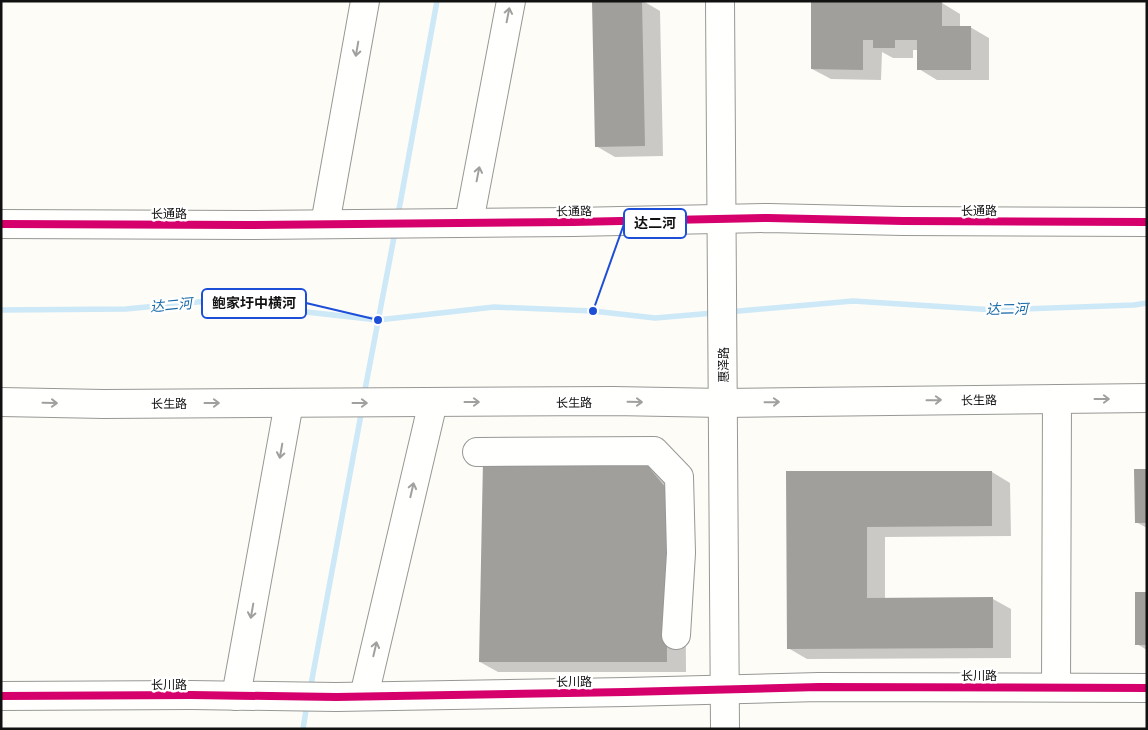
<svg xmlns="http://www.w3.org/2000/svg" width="1148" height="730" font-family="'IBM Plex Serif','Noto Sans SC',serif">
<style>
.shadow{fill:#0003}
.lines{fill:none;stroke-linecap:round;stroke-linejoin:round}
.stream{stroke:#cde8f7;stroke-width:5.5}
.building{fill:#a19f9c}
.minor-casing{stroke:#979795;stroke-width:30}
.minor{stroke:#fffffe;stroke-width:28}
.cycleway-casing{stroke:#fff;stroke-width:11}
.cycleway{stroke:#d6006c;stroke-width:8}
.oneway{stroke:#a0a09f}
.labels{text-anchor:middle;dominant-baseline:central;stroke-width:5;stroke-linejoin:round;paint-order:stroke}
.street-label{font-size:12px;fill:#111;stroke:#fff}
.water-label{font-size:14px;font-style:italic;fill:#1768a6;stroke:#fff}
.leader{fill:none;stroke:#1d4ed8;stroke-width:2}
.callout-dot{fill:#1d4ed8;stroke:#fff;stroke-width:2}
.callout{fill:#fff;stroke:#1d4ed8;stroke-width:2}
.callout-label{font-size:14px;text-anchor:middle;font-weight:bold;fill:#111}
</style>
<rect width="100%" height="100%" fill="#fdfcf7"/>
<g class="shadow">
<path d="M593,1H643L660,11L663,156L615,157L596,146Z"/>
<path d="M862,1H938V3H942L960,14V27H970L989,38V80H937L919,69V50H913V58H893L882,52L881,80L831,79L812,69Z"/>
<path d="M643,462L662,473L685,500L686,672H498L480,662Z"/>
<path d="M1147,470V528L1136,522Z"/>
<path d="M992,472L1010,483L1011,536L885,537V599H993L1011,609V658L807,659L788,648L787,473Z"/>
<path d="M1147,594V650L1137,644Z"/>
</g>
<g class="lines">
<g class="stream">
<path d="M398,215L437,1"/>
<path d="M1,310L126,309L208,301L378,320L494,307L593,311L655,318L714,313"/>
<path d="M728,312L853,301L995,310L1134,305L1147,303"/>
<path d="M364,395L395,232"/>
<path d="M310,690L362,409"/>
<path d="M303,729L307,704"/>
</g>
</g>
<g class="building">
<path d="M592,1H642L645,146L595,147Z"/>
<path d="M920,1L942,2V26H971V70H917V40H895V48H873V40H863V70L811,69V2Z"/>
<path d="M643,460L666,488L667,662H479L483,461Z"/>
<path d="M1134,469H1147V523H1135Z"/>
<path d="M786,471H992V526L867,527V598L993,597V648L787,649Z"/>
<rect x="1135" y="592" width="12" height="53"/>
</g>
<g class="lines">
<defs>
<g id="minor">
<path d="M720,1L725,729"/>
<path d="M469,222L511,1"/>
<path d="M1,224L248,225L573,222L768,218L903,221L1147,222"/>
<path d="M325,224L365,1"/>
<path d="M1,402L104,404L613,401L723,403L1147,398"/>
<path d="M477,452L654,451L679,477L681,553L676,635"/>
<path d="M1056,687L1057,399"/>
<path d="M1,696L191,695L336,697L626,692L819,687L1147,688"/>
<path d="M236,696L289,403"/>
<path d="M364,696L433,402"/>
</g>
</defs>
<use href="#minor" class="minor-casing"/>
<use href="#minor" class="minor"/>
<defs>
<g id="cycleway">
<path d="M1,224L248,225L573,222L768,218L903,221L1147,222"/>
<path d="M1,696L191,695L336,697L626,692L819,687L1147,688"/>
</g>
</defs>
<use href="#cycleway" class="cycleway-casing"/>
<use href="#cycleway" class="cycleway"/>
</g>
<defs><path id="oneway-shaft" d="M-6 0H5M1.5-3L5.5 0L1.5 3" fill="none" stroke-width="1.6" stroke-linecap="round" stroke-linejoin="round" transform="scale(1.25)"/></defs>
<g class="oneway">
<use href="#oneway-shaft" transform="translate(508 15) rotate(-79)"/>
<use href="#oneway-shaft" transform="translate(357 49) rotate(100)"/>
<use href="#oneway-shaft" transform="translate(478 174) rotate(-79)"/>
<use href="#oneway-shaft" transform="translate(1102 399)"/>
<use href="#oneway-shaft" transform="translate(934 400) rotate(-1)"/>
<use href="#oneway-shaft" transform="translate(472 402)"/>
<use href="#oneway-shaft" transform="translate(635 402) rotate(1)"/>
<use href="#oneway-shaft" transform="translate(772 402) rotate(-1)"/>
<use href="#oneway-shaft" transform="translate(50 403) rotate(1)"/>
<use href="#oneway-shaft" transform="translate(212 403)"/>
<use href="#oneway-shaft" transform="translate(360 403)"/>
<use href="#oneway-shaft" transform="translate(281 451) rotate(100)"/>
<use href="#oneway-shaft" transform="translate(412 490) rotate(-77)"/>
<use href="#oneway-shaft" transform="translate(252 611) rotate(100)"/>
<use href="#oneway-shaft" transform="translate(375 649) rotate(-77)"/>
</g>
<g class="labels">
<g class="street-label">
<text x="979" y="210">长通路</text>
<text transform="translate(574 211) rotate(-1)">长通路</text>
<text x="169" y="213">长通路</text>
<text transform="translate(723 365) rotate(-90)">惠泽路</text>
<text transform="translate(979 400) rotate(-1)">长生路</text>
<text x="574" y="402">长生路</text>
<text x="169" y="403">长生路</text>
<text x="979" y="675">长川路</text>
<text x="574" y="681">长川路</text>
<text x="169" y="684">长川路</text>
</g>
<g class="water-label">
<text transform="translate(171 305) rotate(-5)">达二河</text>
<text transform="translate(1007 309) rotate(-1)">达二河</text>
</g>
</g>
<path class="leader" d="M593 311L624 224M378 320L306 303"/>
<g class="callout-dot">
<circle cx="593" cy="311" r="5"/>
<circle cx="378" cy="320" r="5"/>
</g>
<g class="callout">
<rect x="624" y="209" width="62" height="29" rx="5"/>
<rect x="202" y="289" width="104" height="29" rx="5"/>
</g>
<g class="callout-label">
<text x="655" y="228">达二河</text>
<text x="254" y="308">鲍家圩中横河</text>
</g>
<rect width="1148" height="730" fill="none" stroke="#111111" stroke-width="5"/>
</svg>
